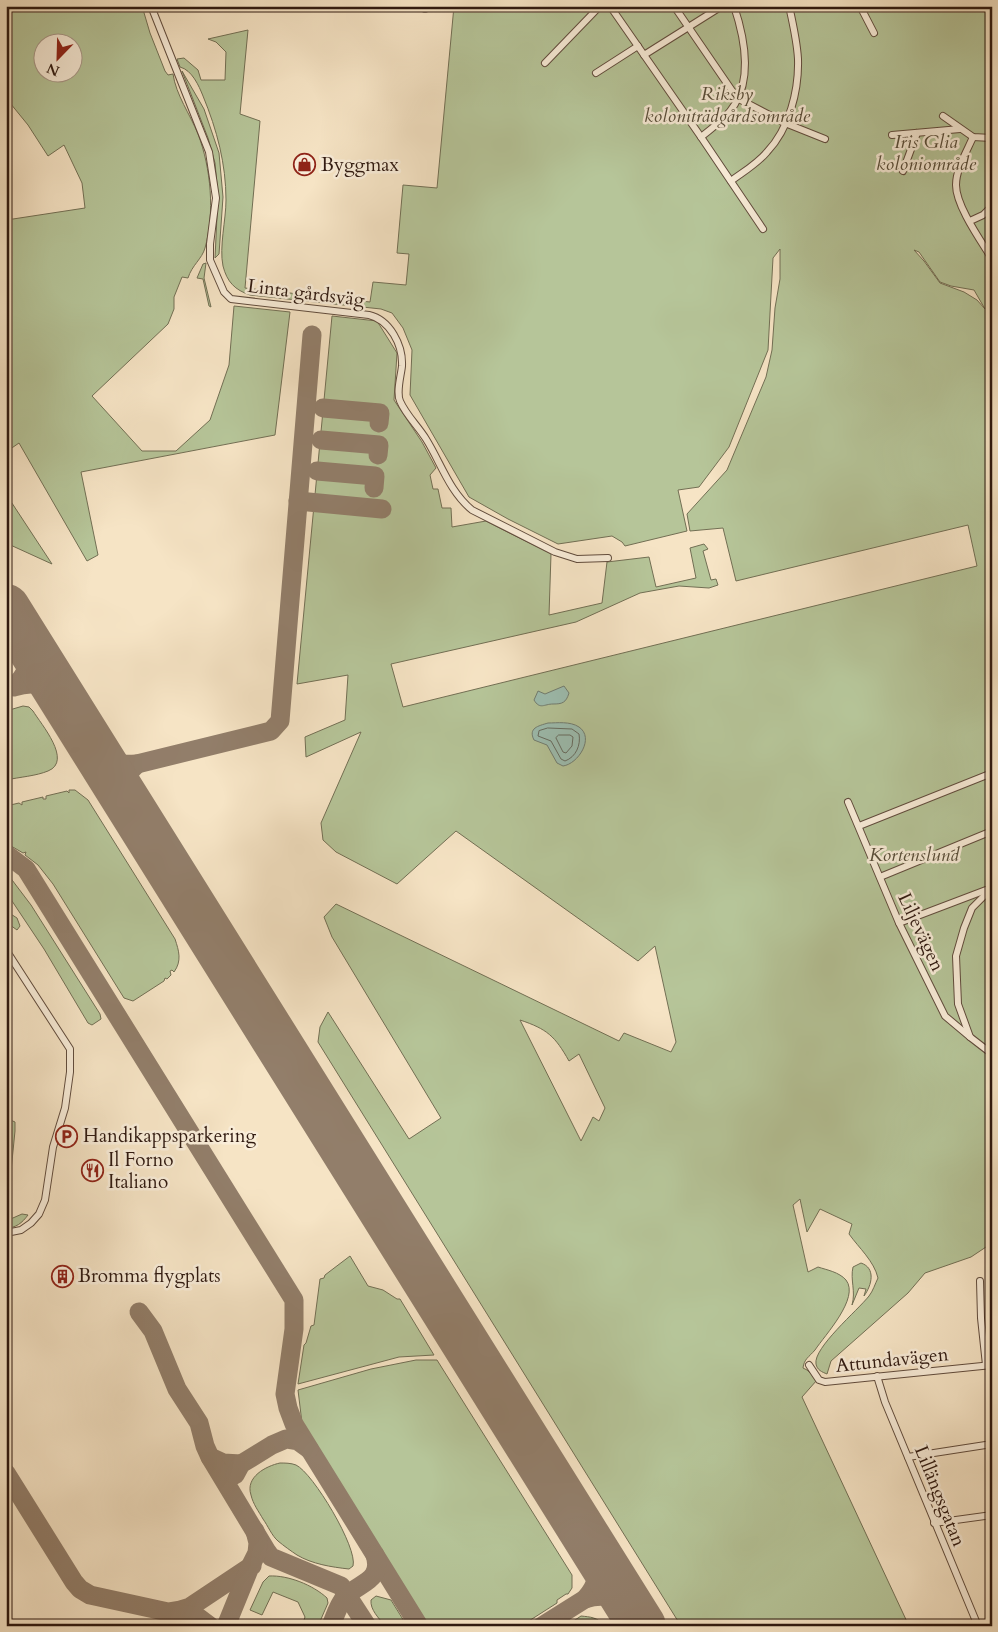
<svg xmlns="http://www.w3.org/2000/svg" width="998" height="1632" font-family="Cardo,serif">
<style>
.green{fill:#b6c599;stroke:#726f54;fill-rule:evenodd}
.water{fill:#9dbfb2;stroke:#717d71}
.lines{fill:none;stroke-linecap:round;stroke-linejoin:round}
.shore{stroke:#666c61;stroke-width:1}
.taxiway{stroke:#927e6a;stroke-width:19}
.runway{stroke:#927e6a;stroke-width:48}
.minor-casing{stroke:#614c3d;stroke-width:8}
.minor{stroke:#f9edd9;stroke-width:6}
.labels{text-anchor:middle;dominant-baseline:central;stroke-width:5;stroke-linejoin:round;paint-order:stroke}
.park-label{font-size:19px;font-style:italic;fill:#584d39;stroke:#f9edd9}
.poi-label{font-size:19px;fill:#2f1910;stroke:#f9edd9;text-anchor:start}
.street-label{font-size:19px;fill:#2f1910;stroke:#f9edd9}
</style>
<rect width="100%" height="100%" fill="#f6e4c5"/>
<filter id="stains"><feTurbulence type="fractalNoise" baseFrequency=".004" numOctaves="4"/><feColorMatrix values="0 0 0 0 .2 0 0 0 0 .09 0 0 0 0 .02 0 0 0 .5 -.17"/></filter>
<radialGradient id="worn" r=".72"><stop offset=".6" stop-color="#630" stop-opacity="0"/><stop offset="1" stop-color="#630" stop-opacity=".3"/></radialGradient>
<g class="green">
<path d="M6,6H142L150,33L165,71L168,75L173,74C176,95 190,114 198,134C211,168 215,213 205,248C202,259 192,265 188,278L182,277L174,297V309L168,324L92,396L142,451H176L210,420L229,365L234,306L290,312L275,435L81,472L98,555L87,561L19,443L6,452V219H13L85,208L82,183L64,145L48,156L28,125L6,98ZM42,42H72V72H42Z"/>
<path d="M454,6H992V320L989,318L992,322V1243L971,1257L925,1273L908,1293L831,1361L827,1374C822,1372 817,1370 816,1364C813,1348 858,1310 869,1296C873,1291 875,1284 878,1278C874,1261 859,1248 849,1234L852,1224L820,1209L807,1232L800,1199L793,1205L808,1272L818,1267C827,1270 839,1272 846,1280C860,1298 825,1335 815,1350C809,1357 804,1359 803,1368L807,1370L817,1380L802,1397L909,1626H681L318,1042L320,1027L328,1012L409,1139L441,1118L332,937L324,917L336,904L619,1041L624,1033L671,1052L676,1042L655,946L638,961L456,831L397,884L336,852L323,840L321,823L361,732L306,757L305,737L345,720L348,675L297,684L332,316L377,321L397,353L394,400L422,442L436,468L430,475L433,489H438L442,508H451L452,527L486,521L551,554L549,615L602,603L607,562L649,557L656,587L696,578L690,548L704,544L708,549L703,551L711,580L716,579L718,585L709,588L679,586L640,593L576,622L391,664L403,707L977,566L968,525L736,581L723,528L690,531L687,514L727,470L766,377L772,350L775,308L780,279V249L773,258L768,350L729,447L699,487L678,490L687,531L625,546L622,542L612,536L558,544L508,519L469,497L410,395L412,350L403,328L392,313L381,309L250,295C235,290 227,282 223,266C219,247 226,220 226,200C226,164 217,130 203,96C199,86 192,70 180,67L177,59L184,58L198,70L201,80H225L226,52L216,42L208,39L248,30L240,114L260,121L245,288L370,302L373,282L406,285L409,254L397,253L403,185L437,188ZM914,250L919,252L940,282L951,286L974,290L985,309L977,300L964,292L940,283L924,261ZM520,1020C547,1029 555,1036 569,1061L579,1054L605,1108L599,1121L593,1117L581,1141Z"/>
<path d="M182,71L204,109L219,153L223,197L219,254L215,258L218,195L215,163L208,138Z"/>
<path d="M206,263L204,278L211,307L209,306L203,279L197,278L203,264Z"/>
<path d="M6,494L52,564L6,543Z"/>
<path d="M23,706L29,707L33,711C41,724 73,761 48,771C36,776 20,777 6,780V711Z"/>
<path d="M69,790H75L88,800L175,939C179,951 182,961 174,972L172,970L170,971L171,975L167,979L165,978L164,981L133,1001L124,998L53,884L38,865L25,855L26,852L23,853L6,843V806L19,803L22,805V802L43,797V799H46V796L67,791L69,793Z"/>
<path d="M6,872L31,905L100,1014L101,1019L92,1025L88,1023L44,949L6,892Z"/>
<path d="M6,911L17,918L20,926L17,930L6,922Z"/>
<path d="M6,1118L15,1122V1131L11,1171L6,1170Z"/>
<path d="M22,1214L28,1215C22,1223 16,1228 6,1228V1221Z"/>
<path d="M350,1256L368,1286L383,1290L397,1299H400L434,1355L399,1357L298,1384L304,1345L306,1343L311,1326L314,1325L320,1279L324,1278L325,1275Z"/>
<path d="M861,1263C876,1268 872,1285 864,1296L866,1289L859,1288L852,1305C856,1291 850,1280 853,1267Z"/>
<path d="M416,1360H437L572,1575V1588L568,1594H566L557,1600V1603L521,1626H429L302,1423L298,1390L371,1369Z"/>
<path d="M280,1463C285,1463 291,1463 296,1465C313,1473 358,1548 353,1566L349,1569C331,1567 312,1564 297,1555C291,1551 284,1546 278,1541C272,1536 268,1526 263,1519C259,1512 253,1504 251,1495C245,1477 266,1466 280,1463Z"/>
<path d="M269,1576C288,1575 313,1585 327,1598L328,1603L318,1626H302L305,1617L298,1602L273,1592L262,1615L250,1610L263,1582Z"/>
<path d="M376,1596L391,1600L407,1626H385C379,1618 370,1610 371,1600Z"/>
<path d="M581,1616C590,1617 598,1617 604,1626H566Z"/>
</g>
<g class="water">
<path d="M564,686L569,693C566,703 562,704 553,704C544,704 540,710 534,700L538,691L545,694Z"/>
<path d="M548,723C557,723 570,721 579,727C595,738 578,764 563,766L557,763L547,745L534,740C528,728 538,726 548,723Z"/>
</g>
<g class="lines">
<g class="shore">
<path d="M548,728L572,729L579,734C581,745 576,757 565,761L561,759L551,741L538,736L539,731Z"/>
<path d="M559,735H570L573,737L572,746L566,753L563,752L556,738Z"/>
</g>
<g class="taxiway">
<path d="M323,408L380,413L379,423"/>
<path d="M321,440L379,445L378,455"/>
<path d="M317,471L375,476L374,488"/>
<path d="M298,501L382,509"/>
<path d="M29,644C30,665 28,672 14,687C32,681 44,684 60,694"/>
<path d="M96,751C112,765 117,765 137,764C124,777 119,784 127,802"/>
<path d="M137,764L271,731L280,721L312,335"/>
<path d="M6,854L26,869L294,1300V1329L285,1394L288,1408L294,1424L419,1626"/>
<path d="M139,1312L153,1331L177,1389L199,1423L205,1446L210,1457L223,1463L241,1464"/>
<path d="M210,1457L266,1550L271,1557L341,1586L367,1626"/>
<path d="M6,1473L74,1582L80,1589L90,1595L168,1612L180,1610L190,1607L250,1567L257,1553L258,1543L255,1531"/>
<path d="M235,1475L241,1464L272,1445L286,1439L298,1441L309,1449"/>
<path d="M585,1599C604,1593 617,1597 632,1610"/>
<path d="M172,1612L198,1617L210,1626"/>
<path d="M226,1626L250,1567L252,1566"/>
<path d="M331,1626C335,1616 338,1605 345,1597C360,1582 383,1581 375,1555"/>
<path d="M542,1626L585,1599C599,1584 599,1571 596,1552"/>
</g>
<path class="runway" d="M6,608L642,1626"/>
<defs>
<g id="minor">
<path d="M151,6L209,152L216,198L210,244V260L224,292L231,299L369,315C390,320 403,345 402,366C401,376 396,392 400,401C406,415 418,426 426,439C441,463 449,491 472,510L555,552L577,559L608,558"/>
<path d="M610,6L701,137L763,229"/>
<path d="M674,6L737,98L785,123L825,139"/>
<path d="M860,6L874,33"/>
<path d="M506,8V6"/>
<path d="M425,9V6"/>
<path d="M644,55L722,6"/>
<path d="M545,63L600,6"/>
<path d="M596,73L638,46"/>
<path d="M943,116L973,137L992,138"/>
<path d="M892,135L960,129"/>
<path d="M701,137C713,127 727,118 735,104C752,76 744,36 734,6"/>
<path d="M973,137C967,151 956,169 956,185C956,206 981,241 992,259"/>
<path d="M903,171L917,133"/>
<path d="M731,181C743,172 757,164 767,152C789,129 799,91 798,59C797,41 793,24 789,6"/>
<path d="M970,221L983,215L992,206"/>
<path d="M848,802L899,923L945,1016L970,1037"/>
<path d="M859,826L992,773"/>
<path d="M880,877L992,831"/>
<path d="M992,888L972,908L964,928L956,956L958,1004L970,1037L992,1054"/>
<path d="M899,923L986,890"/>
<path d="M6,950L70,1049V1072L65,1108L53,1147L45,1200L39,1214L31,1223L21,1230L6,1233"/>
<path d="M980,1281L981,1318L986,1365"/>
<path d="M809,1365L819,1380L825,1382L992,1365"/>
<path d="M877,1376L885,1402L978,1626"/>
<path d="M908,1457L992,1444"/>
<path d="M934,1523L992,1515"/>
</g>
</defs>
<use href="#minor" class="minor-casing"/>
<use href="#minor" class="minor"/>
</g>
<defs>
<symbol id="shop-ring" viewBox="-11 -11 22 22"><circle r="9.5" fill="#f9edd9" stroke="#8f2418" stroke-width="1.5"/><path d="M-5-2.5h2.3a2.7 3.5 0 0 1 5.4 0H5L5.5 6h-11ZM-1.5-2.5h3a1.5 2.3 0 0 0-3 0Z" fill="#8f2418"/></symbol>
<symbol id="parking-ring" viewBox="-11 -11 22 22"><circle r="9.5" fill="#f9edd9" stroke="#8f2418" stroke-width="1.5"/><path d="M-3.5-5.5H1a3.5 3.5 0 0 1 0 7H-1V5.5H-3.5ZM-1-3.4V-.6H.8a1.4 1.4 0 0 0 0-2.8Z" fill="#8f2418"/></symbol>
<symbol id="restaurant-ring" viewBox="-11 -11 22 22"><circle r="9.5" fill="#f9edd9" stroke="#8f2418" stroke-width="1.5"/><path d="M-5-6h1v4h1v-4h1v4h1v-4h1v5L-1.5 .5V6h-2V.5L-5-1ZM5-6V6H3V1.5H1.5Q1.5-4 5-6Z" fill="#8f2418"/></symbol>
<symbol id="building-ring" viewBox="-11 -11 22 22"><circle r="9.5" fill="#f9edd9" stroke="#8f2418" stroke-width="1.5"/><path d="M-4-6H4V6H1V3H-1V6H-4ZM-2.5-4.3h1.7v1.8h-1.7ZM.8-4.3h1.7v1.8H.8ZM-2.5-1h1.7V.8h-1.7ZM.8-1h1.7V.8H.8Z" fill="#8f2418"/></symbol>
</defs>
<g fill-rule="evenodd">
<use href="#shop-ring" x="292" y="152" width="25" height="25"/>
<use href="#parking-ring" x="54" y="1124" width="25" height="25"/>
<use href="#restaurant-ring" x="80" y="1158" width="25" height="25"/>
<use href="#building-ring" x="50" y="1264" width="25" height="25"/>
</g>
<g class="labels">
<g class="park-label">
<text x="727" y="94">Riksby<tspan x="727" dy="22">koloniträdgårdsområde</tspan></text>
<text x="926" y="142">Iris Glia<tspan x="926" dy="22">koloniområde</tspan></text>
<text x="914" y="855">Kortenslund</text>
</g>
<g class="poi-label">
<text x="321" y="165">Byggmax</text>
<text x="83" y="1136">Handikappsparkering</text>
<text x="108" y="1160">Il Forno<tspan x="108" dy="22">Italiano</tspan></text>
<text x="78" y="1276">Bromma flygplats</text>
</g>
<g class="street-label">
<text transform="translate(306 293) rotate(7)">Linta gårdsväg</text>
<text transform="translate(921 932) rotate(65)">Liljevägen</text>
<text transform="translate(892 1360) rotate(-6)">Attundavägen</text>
<text transform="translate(940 1496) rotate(68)">Lillängsgatan</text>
</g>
</g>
<rect width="998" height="1632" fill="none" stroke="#f6e4c5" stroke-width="25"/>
<rect x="8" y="8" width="983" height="1617" fill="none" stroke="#2f1910" stroke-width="2.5"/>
<rect x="12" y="12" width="973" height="1607" fill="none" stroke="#2f1910"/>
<g transform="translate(58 58) rotate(203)"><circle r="24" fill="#f9edd9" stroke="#a89889"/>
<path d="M0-4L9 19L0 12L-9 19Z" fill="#8f2418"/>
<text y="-8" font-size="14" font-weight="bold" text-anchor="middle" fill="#2f1910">N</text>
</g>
<rect width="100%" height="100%" filter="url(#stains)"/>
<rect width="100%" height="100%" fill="url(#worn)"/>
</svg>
